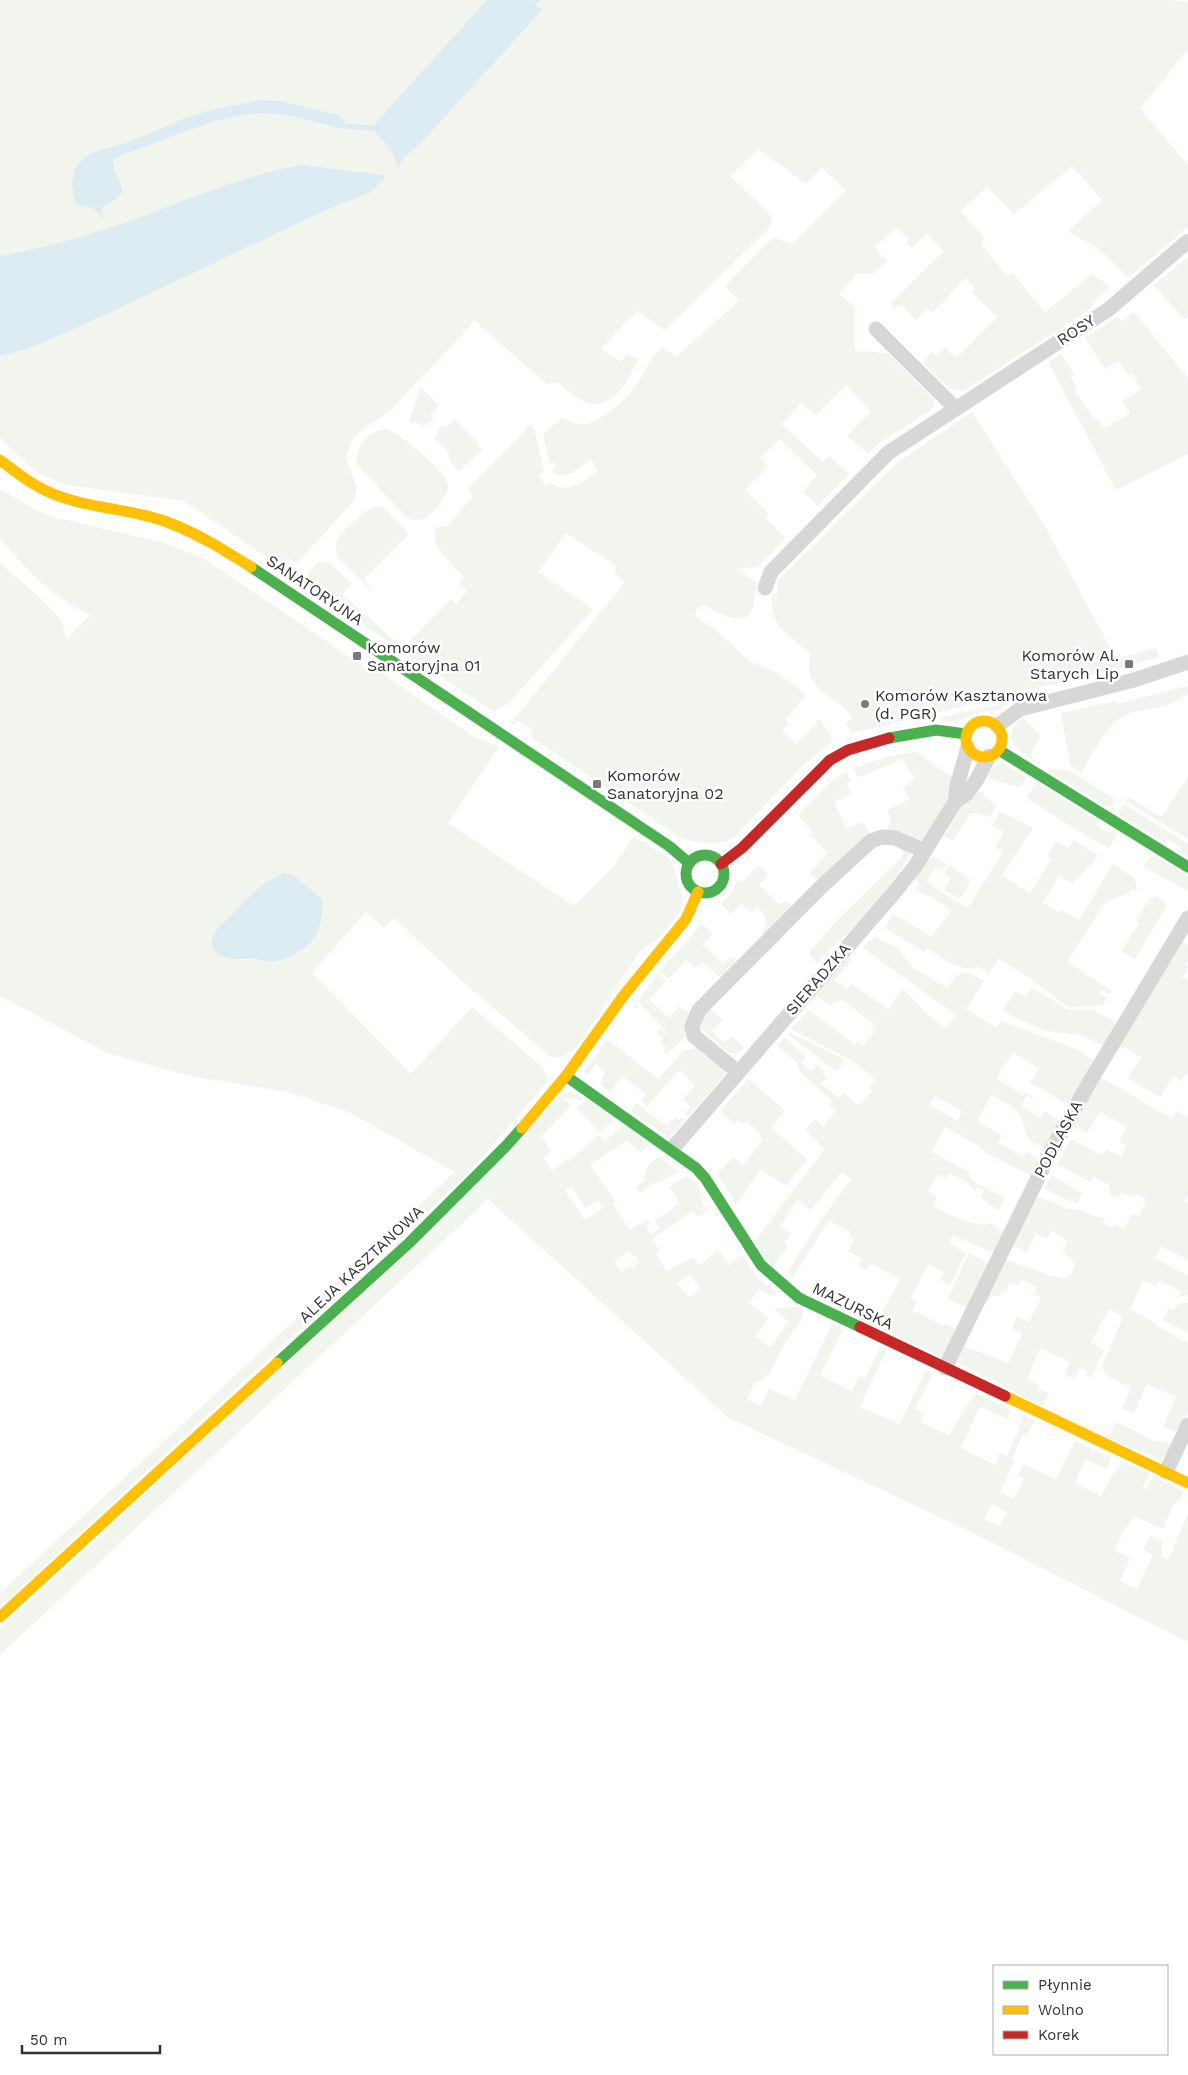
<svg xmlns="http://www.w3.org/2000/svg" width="1188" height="2075" font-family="'Work Sans',sans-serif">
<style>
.green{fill:#f1f5ed;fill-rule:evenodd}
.water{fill:#ddebf3}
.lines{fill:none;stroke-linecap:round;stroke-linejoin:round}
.stream{stroke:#ddebf3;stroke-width:5.5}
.street{stroke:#d7d7d7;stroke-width:15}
.fast{stroke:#4caf50;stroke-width:11}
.slow{stroke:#ffc107;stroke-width:11}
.jam{stroke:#c62828;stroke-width:11}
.poi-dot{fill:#7a7a7a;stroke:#fff;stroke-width:2}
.labels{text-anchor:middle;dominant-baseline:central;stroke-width:5;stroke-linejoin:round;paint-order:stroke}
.street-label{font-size:16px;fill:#333;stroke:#fff}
.poi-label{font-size:16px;fill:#333;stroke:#fff;text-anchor:start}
</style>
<rect width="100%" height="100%" fill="#fff"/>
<g class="green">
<path d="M0,0H1172L1188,2V49L1140,109L1188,165V227L1128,278L1099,249L1068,231L1102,200L1072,166L1014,214L987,187L961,211L984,238L982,245L1006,275L1013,274L1045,312L1092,274L1110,287L1093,302L1092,308L963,391L950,389L923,363L932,352L937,356L944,347L957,358L997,317L971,292L975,288L965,278L933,313L927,309L916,320L901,305L893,308L891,303L944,251L927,234L912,248L906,243L909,239L897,227L874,247L887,261L872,274H857L839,294L855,308V351L888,353L934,400V408L879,443L868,454L847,436L871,411L846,385L816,415L801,403L782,424L823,462L829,456L849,474L818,506L803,492L817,475L780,439L760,458L768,466L745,490L769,514L765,518L786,538L757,567L737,569L757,583C755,591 755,600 753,607C745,631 718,612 704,605L697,609L695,616L717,631L749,661L778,673L803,692L805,697L785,720L789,723L782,731L797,744L820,719L826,731H829L832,742L802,766L733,838C717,846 698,844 681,838L531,737L532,730L519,721L514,725L511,723L625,582L614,572L617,566L566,533L538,572L593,609L510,702L494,712L315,593L312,578L307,574L319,562L330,563L352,584L342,594L405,650L412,643L410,641L451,599L456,604L467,591L459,584L464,576C452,564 429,547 436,528L449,525L472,497L469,487L526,430L528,426L533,424L544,472L539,475L545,486L551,483C569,495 583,481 598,471L591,459C579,468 569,480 554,473L552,469L557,466L554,462L550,465L543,434L562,418C579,427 589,426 605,415C620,405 631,395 640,379C648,367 650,357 662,347L676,357L739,301L725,286L773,237L792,244L846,190L822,168L806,184L759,149L730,176L769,213L772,220L770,227L665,330L637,311L601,348L620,362L628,354L638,359C629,380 611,414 583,401C574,397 565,388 558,382L547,384L475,321L389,412L365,428L354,438L350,444L346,459L357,489L354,501L296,564L291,559L274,562L184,501L67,485L37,473L0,438Z"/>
<path d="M1188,257V316L1184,319L1154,285Z"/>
<path d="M1134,312L1188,378V454L1116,490L1048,362L1061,354L1074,375L1071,377L1077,388L1074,390L1095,420H1098L1104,429L1130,413L1122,401L1141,389L1132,373L1128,375L1119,361L1105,369L1085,338L1118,316L1122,321Z"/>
<path d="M420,387L439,405L430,415L434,419L422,427L418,423L409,422Z"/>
<path d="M972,412L1046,528L1116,659L1156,648L1159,657L1137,663L1136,661L1124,663V667L853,733L845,724L851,720L852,716C841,700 810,691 809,669C808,663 811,658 810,653C790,635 766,625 773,593L778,595L777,581L897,463Z"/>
<path d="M454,419L479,444L478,446L482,450L459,471L451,463L449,453L435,439L441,425L445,429Z"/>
<path d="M387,429C399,433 436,465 444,476C446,479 448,484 448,487C447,498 431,517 421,519C416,521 411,520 406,517L357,464C354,447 370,430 387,429Z"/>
<path d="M0,489L34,509L53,517L162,542L205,559L367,669L379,671L471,735L499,747L448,823L574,906L613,867L632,839L635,837L666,856L672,862L682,895L681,910L659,938L641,950L579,1044C571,1053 563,1059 551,1057L463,982L394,918L384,928L366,912L312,973L411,1074L472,1007L542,1067L546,1074L548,1081L465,1177L0,1607V1593L455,1172L349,1112L288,1092L186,1075L108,1053L0,996V563L38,596L62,621L66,639L90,615C50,596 29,571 0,539ZM278,875L295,876L317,895L318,931L308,946L271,963L256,959L244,960L221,955L214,949L212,942L216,930L253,893Z"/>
<path d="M376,506L384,508L409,534L364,579L375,594L338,557C336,552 335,547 337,541C341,532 367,508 376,506Z"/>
<path d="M1188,686V693C1173,709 1145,707 1126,715C1108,722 1091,757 1081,773L1070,765L1061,713L1117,701L1118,704Z"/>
<path d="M1015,701L996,710L976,713L959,721H941L943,717Z"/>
<path d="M1023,718L1041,736L1031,754L1034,761C1016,750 999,736 1023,718Z"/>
<path d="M917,752L954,779L944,807L923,840L885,832L891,820L887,810L909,800L903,787L915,780L903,759L860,777L857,776L853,768L890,756Z"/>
<path d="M1001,763L1027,777L1020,788L985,777L993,767Z"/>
<path d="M1046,769L1070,771L1115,799L1111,805L1107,807Z"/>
<path d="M846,772L851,781L847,783L851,794L834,802L846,828L863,822L870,833L818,881L810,873L828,853L810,835L813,832L798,815L830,783Z"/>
<path d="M1188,776V839L1126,801L1128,797L1162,817Z"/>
<path d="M1036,782L1099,821L1097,825L1110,834L1113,830L1116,832V837L1109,848L1091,839L1031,801L1027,797Z"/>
<path d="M977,792H984L982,795L997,805L990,817L978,813L970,814L953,841L944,836L963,804Z"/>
<path d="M1124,804L1188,844V857L1179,852L1181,847L1168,839L1165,843L1120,815V811Z"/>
<path d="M1000,811L1033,828L1002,875L1030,894L1051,859L1047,856L1056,841L1068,848L1074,840L1098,855C1091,866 1080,873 1073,884L1059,875L1043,903L1058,912L1060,909L1079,920L1113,864L1135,878L1137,891L1133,889C1125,897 1113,896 1104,904L1067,962L1112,991L1109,994L1101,989L1099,993L1107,998L1103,1005L1071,1007L1066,1005L1030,978L999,959L989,973L980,967C960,973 943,958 927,948L924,952L885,928L893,914L932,937L951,910L929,895L927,896L915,889L919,884L915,878L930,857H935L946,864L942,871L935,867L927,881L934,885L933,887L968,908L1003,852L995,847L1004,832L992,825Z"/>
<path d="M903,846L910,851V854L898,875L880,898L852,930L831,947L817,963L809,955L810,951L836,922L900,859L904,853L900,849Z"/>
<path d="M1154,855L1188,876V891L1143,866Z"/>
<path d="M758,865L768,874L759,885L779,904L787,901L793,906L764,935L762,932C769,921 766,916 757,907L751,913L741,904L731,914L721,904L733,890L737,880L741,883Z"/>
<path d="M949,865L969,878V885L960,899L944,890L951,878L944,873Z"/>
<path d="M1156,896L1164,902L1166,907L1135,959L1121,951L1139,923L1136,920L1150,898Z"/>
<path d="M702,924L713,934L703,945L723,964L731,957L738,960L721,978L703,962L696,968L686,960L669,979L660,971Z"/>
<path d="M876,937L896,947L914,969L947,988C961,969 962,969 984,981L966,1009L997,1028L1001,1021L1077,1049L1095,1061L1069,1105L1030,1083L1039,1068L1013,1052L996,1078L1023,1095L1025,1092L1033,1096L1032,1098L1027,1096L1021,1106L1041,1118L1045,1111L1060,1121L1045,1148L1031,1141L1026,1134L1022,1118L1014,1108L992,1095L977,1121L1002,1136L998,1143L1023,1157L1026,1152L1039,1158L1031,1176L980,1149L981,1147L945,1127L931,1152L968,1171L972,1181L1005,1197L998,1211L980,1197L984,1190L978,1187L975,1191L964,1180L949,1173L946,1178L937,1174L928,1192L937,1197L933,1206C950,1215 971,1227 992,1224L1003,1232L993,1253L953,1235L949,1243L966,1253L950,1285L940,1280L944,1272L928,1264L911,1298L917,1301L912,1310L944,1326L945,1323L957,1330L945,1354L940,1356L857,1319L861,1312L878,1320L900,1279L871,1264L866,1271L858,1267L862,1259L848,1251L854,1239L849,1236L850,1232L829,1220L793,1277L787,1273L818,1224L851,1179L842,1172L811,1210L797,1200L780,1227L791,1234L784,1244L788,1246L772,1267L754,1242L825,1149L805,1130L815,1119L823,1127L836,1111L830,1105L832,1101L800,1072L797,1067L799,1064L777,1045L784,1038L806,1057L801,1063L811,1071L817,1065L824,1070L822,1073L827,1077L821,1084L838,1098L844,1093L859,1106L872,1091L869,1087L876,1080L853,1061L791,1029L809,1010L855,1045L858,1041L863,1046L875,1031L871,1027L873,1024L843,1000L830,1005L814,995L848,956L852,960L835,980L847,989L852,984L888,1009L903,989L929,1016L946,1029L956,1015L863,948L868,942ZM935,1096L962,1111L958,1121L929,1105Z"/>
<path d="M1181,941L1188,945V961L1186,964L1188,968L1182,977L1188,981V1071L1181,1080L1173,1076L1160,1097L1128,1078L1141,1057L1125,1047L1122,1049L1119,1045Z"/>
<path d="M658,974L666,981L649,1000L669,1018L679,1007L690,1014L687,1035L667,1054L663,1051L666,1047L660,1041L663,1038L656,1033L660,1029L666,1034L668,1033L638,1002Z"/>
<path d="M1032,988L1068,1010H1093L1115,1022L1116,1024L1104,1046L1080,1035L1052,1032L1036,1027L1002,1011L1015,991L1026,997Z"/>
<path d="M710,1008L723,1020L712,1031L724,1043L732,1036L744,1047L739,1053H728L701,1028L700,1018Z"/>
<path d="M789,1032L845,1060L836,1071L788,1034Z"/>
<path d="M608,1040L658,1079L683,1051L701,1047L724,1068L726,1074L688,1117L684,1114L691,1107L683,1099L695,1085L679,1070L647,1107L641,1101L646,1094L623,1076L610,1092L601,1084L605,1071L596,1064L588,1075L585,1073V1070Z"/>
<path d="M1102,1078L1172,1119L1177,1111L1188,1117V1195L1184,1201L1188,1204V1260L1161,1246L1155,1258L1188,1276V1295L1179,1297L1181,1291L1159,1281L1156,1286L1143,1281L1130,1309C1151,1320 1167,1333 1188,1343V1411L1179,1430L1175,1431L1163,1426L1176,1397L1147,1384L1134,1413L1122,1408L1131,1388L1106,1375L1102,1366L1123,1317L1109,1309L1091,1343L1104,1350L1091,1377L1086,1376L1088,1372L1080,1367L1074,1379L1065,1374L1070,1362L1040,1348L1027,1379L1039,1385L1037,1388L1049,1393L1043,1407L957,1362L963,1347H966L1008,1363L1022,1334L1012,1328L1017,1317L1029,1322L1041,1297L1034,1294L1037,1287L1021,1280L1018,1286L1010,1283L1005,1294L1002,1292L1000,1296H992L988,1302L985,1299L1006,1260L1052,1276L1064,1278L1070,1276L1075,1267L1074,1262L1063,1252L1068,1240L1051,1231L1047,1239L1036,1233L1026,1253L1011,1244L1034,1197L1044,1199L1068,1209H1078L1097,1217L1098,1216L1105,1219L1103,1223L1112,1228L1115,1225L1124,1229L1132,1214L1139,1216L1147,1199L1136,1194L1134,1198L1122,1192L1118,1198L1109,1194L1110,1190L1108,1184L1093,1177L1091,1182L1057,1164L1071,1139L1102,1156L1106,1149L1121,1157L1127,1146L1119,1142L1127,1127L1100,1112L1087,1133L1071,1126L1099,1079Z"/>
<path d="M749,1079L785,1111L771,1128L807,1159L786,1186L761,1169L736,1204L717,1174L733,1157L743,1165L763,1140L760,1136L761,1134L746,1121L744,1124L738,1120L735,1124L720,1111Z"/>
<path d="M570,1092L584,1097L580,1101L575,1098H564L571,1106L541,1136L551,1151L543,1158L552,1171L567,1160L569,1161L599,1135L605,1141L624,1126L650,1143L641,1153L627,1140L590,1165L615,1201L612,1203L630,1230L647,1219L650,1223L646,1227L652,1234L660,1229L655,1221L680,1203L669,1187L687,1176L694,1180L705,1198L701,1201L708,1211L698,1217L693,1211L652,1239L660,1251L656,1254L667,1271L693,1257L699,1266L718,1250L729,1265L742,1255L759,1280L777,1292L774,1296L765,1293L758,1289L749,1304L769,1318L755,1336L770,1347L789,1321L774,1310C783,1306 789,1311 796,1306L804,1311L802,1319L784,1344L770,1373L761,1381L755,1382L747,1399L761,1406L769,1388L795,1400L832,1324L843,1329L820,1375L852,1391L859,1376L865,1379L880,1347L886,1351L860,1407L900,1424L926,1370L933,1373L915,1409L924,1414L920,1421L949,1436L963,1411L976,1393L1011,1410L1007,1419L980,1406L961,1448L995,1465L1000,1453L1007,1456L1024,1416L1034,1421L1027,1436L1023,1434L1012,1458L1015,1459L1000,1492L1014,1499L1024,1479L1018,1475L1023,1464L1056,1479L1075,1441L1111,1458L1106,1469L1085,1459L1075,1483L1101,1496L1111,1476L1118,1469L1122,1462L1150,1473L1143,1488L1146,1490L1154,1475L1184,1492L1180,1500L1174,1503L1163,1529L1133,1516L1128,1527L1126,1526L1114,1550L1130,1558L1120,1581L1137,1589L1153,1555L1143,1550L1150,1536L1162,1541V1557L1167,1559L1170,1557L1188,1512V1642L965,1529L729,1418L488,1199L0,1655V1629L140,1499L564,1093ZM572,1186L585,1208L598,1200L603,1208L585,1220L565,1191ZM628,1251L637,1257L638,1263L635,1268L628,1267L621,1272L614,1261ZM689,1274L701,1288L689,1298L677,1284ZM991,1504L1007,1512L1000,1526L984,1519Z"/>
<path d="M586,1098L614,1118L612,1124L610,1123L600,1132L577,1109Z"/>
<path d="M636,1103L663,1124H668L675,1117L679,1120L682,1117L685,1120L669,1137L631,1112Z"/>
<path d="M659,1157L678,1170L677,1172L660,1182L654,1183L639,1193L635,1187L645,1180C643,1170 650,1162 659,1157Z"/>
<path d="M1052,1175L1082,1193L1077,1204L1044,1189Z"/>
<path d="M969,1253L988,1263L967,1308L948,1299Z"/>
<path d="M1182,1303H1188V1333L1163,1320L1169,1308L1173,1311L1176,1306Z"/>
<path d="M1116,1422L1155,1441L1169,1443L1171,1447L1162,1460L1108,1438Z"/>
</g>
<g class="water">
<path d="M487,0H529L542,10L420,144L406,155L398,168L392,151L371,128Z"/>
<path d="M260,100L281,101L338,115L345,121L343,129C321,124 298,116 276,114C226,109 165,141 119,156L113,160C112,173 122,180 122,192L117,198L102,207V219C97,210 91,205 80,206L75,202C72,188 70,173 80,162C93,148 113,148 129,142C149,134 169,124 189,117C212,109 236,105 260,100Z"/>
<path d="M301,165L384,175V179L371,192L328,209L81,326L27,349L0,356V256C50,247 102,232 150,214C200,194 248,175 301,165Z"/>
<path d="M284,873L295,876L322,899C323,925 318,944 292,955C286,958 278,962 270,962C265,962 260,960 255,959C243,958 214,963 212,944C211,931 225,921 233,913C247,898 264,881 284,873Z"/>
</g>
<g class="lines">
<g class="stream">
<path d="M534,3L536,0"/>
<path d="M343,126L371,128"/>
</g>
<g class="street">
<path d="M876,329L955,408"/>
<path d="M765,588L771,572L888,453L1109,309L1188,241"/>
<path d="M997,726L1020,709L1134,680L1188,662"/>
<path d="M955,802L957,786L968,747"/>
<path d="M738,1072L694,1036L692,1026L699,1010L820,888L871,841L882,837L895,838L925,851"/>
<path d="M672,1149L893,894L916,865L955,802L966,794L976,781L989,756"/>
<path d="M945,1368L1054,1145L1089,1083L1188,918"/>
<path d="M1166,1472L1188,1425"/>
</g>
<g class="fast">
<path d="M251,567L669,846L689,863"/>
<path d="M889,738L936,730L966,734"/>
<path d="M999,750L1188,867"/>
<circle cx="705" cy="874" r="19"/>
<path d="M566,1076L696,1168L705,1178L761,1265L799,1298L860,1327"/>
<path d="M277,1363L409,1243L506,1146L522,1128"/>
</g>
<g class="slow">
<path d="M0,460C17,473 32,485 51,493C88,509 130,508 167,522C197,533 224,550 251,567"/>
<circle cx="984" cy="739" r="18"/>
<path d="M522,1128L566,1076L624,995L686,919L698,892"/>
<path d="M1005,1396L1188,1483"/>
<path d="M0,1617L277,1363"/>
</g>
<g class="jam">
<path d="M721,864L742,848L830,760L848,750L889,738"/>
<path d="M860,1327L1005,1396"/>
</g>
</g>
<g class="poi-dot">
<rect x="352" y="651" width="10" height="10" rx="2.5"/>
<rect x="1124" y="659" width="10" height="10" rx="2.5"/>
<circle cx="865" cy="704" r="5"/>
<rect x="592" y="779" width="10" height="10" rx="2.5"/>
</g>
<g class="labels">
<g class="street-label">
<text transform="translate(1076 330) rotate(-33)">ROSY</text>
<text transform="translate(315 590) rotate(34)">SANATORYJNA</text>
<text transform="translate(818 979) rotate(-49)">SIERADZKA</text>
<text transform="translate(1058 1139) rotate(-62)">PODLASKA</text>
<text transform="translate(361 1264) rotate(-43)">ALEJA KASZTANOWA</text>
<text transform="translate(853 1306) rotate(26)">MAZURSKA</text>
</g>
<g class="poi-label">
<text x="367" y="647">Komorów<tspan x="367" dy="18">Sanatoryjna 01</tspan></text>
<text x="1119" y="655" text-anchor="end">Komorów Al.<tspan x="1119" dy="18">Starych Lip</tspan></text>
<text x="875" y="695">Komorów Kasztanowa<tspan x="875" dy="18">(d. PGR)</tspan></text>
<text x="607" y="775">Komorów<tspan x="607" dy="18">Sanatoryjna 02</tspan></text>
</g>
</g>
<rect x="993" y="1965" width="175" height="90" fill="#ffffff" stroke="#adadad"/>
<rect x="1003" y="1981" width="25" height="8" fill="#4caf50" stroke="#adadad"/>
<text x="1038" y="1990" font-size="15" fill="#333333">Płynnie</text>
<rect x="1003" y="2006" width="25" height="8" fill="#ffc107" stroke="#adadad"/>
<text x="1038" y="2015" font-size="15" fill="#333333">Wolno</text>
<rect x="1003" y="2031" width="25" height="8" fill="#c62828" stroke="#adadad"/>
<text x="1038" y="2040" font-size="15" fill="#333333">Korek</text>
<path d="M22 2045v8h138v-8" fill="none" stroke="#333333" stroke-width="2.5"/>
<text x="30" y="2045" font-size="15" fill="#333333" stroke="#ffffff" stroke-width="4" paint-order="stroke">50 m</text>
</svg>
